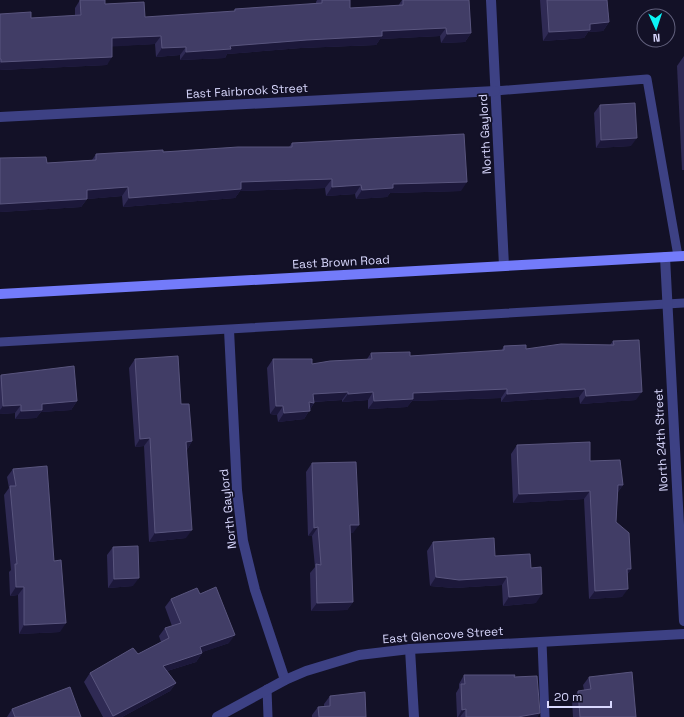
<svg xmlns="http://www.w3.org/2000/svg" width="684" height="717" font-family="'Space Grotesk',sans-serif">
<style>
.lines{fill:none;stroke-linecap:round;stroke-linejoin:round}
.lane{stroke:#3d4184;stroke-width:9}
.street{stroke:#3d4184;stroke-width:10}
.secondary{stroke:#737bfa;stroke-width:10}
.wall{fill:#2f2a54}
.shaded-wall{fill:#1c183a}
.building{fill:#413d66;stroke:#59557e}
.labels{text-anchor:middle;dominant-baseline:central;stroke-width:3.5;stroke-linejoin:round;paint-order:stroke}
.street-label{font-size:12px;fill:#d9d8fe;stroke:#131127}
</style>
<rect width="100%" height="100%" fill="#131127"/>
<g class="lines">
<g class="lane">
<path d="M495,91L647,79L678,256"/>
<path d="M0,342L684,303"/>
<path d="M542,642L545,717"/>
<path d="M267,689L268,717"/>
</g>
<g class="street">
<path d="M491,0L504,266"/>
<path d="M0,117L495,91"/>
<path d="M665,257L684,621"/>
<path d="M229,330L237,490L243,541L255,590L285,680"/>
<path d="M410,649L414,717"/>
<path d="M217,717L285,680L306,671L359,655L410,649L684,634"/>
</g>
<path class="secondary" d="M0,294L684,256"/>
</g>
<g class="wall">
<path d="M80,0L105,4L145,17L233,12L235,9L316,4V2L317,0H350V8L398,6L402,0H469L471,33L465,42L441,43L440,36L380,39L376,45L301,48L227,54L225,58L180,60V55L156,57L155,44L112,46L107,65L0,70V14L31,18L75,16V8Z"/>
<path d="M540,0H607L609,22L603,31L588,32L584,38L543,41Z"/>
<path d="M684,56V170H682L677,66Z"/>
<path d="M600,105L631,146L596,148L594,113Z"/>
<path d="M292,143L461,191L390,193L387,197L356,199L355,194L326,196L325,188L240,191L235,198L123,207L122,196L87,199L81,207L0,212V158L47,163L92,160L96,154L289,147Z"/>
<path d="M613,341L636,400L580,404L579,397L501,402V398L412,401L407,407L368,409V400L342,402V400L314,402V403L304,419L278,422L277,415L270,414L267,368L273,359L312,364L367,359L371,353L410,356L501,351L504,346L526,349L610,345Z"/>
<path d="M135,359L181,404L192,441L187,450L186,538L149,542L144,446L135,447L129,368Z"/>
<path d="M1,375L77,401L71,410L41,412L36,418L15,419V413L0,414V376Z"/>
<path d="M517,445L590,461L623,485L618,492L616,522L631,569L627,575L622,597L589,599L584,499L513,503L511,454Z"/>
<path d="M312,463L353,533H351L353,602L347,610L311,611L310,573L315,567L312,536H308L306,472Z"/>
<path d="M13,469L54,561L60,632L19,634L18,595L10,596L9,572L11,570L4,495L9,488L7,477Z"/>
<path d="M433,542L495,556L531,568L536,603L503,606L502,585L454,588L430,586L427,551Z"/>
<path d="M113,547L133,586L108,588L107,555Z"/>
<path d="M200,594L229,643L202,652V653L196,662L167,671L176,683L170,691L122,717H103L84,682L90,673L138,654L161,642L159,636L165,628L172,626L165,607L171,599Z"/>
<path d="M464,675L514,677L540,713L537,717H457L456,693L459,688V684Z"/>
<path d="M589,677L636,717H573L572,700L578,691L584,690L583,685Z"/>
<path d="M330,696L366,717H312V715L318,707L324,706V704Z"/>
<path d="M12,709L81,717H7Z"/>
</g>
<g class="shaded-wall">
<path d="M609,22L603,31L588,32L584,38L543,41L549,32L590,24Z"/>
<path d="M446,28L440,36L380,39L376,45L301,48L227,54L225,58L180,60L186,52L230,46L382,31Z"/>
<path d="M471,33L465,42L441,43L447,34Z"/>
<path d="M161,36L155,44L106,47L112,38Z"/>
<path d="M186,47L180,55L156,57L162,48Z"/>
<path d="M112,57L107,65L0,70V64L1,62Z"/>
<path d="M637,138L631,146L596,148L601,140Z"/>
<path d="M332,179L325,188L240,191L235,198L123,207L129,198L241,182Z"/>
<path d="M467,182L461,191L390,193L387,197L356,199L362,190L393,184Z"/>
<path d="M361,185L355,194L326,196L332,187Z"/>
<path d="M128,187L122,196L87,199L81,207L0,212V204L87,190Z"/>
<path d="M507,389L501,398L412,401L407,407L368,409L374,401L413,393Z"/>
<path d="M585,389L579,397L501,402L507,394Z"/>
<path d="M348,392L342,400L309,402L314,403L304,419L278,422L284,413L313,394Z"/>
<path d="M373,392L368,400L342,402L348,394Z"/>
<path d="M642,392L636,400L580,404L586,396Z"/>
<path d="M77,401L71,410L41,412L36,418L15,419L21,411L42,404Z"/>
<path d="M21,405L15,413L0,414V410L3,406Z"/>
<path d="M276,406H283L277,415L270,414Z"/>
<path d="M150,438L144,446L135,447L140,439Z"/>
<path d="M192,441L187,450L186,442Z"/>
<path d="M618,485H623L617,493Z"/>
<path d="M590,491L584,499L513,503L519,494Z"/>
<path d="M350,525H359L353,533L344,534Z"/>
<path d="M318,527L312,536H308L314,528Z"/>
<path d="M192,530L186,538L149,542L155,533Z"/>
<path d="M627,569H631L625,578Z"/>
<path d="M436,577H507L502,585L454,588L430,586Z"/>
<path d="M139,578L133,586L108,588L114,579Z"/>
<path d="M16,587H24L18,595L10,596Z"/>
<path d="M628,589L622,597L589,599L595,591Z"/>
<path d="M542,594L536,603L503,606L509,597Z"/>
<path d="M353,602L347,610L311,611L317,603Z"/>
<path d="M66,623L60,632L19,634L24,625Z"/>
<path d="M235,635L229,643L194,655L200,647Z"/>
<path d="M202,653L196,662L157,674L163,666Z"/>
<path d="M176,683L170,691L122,717H113Z"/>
<path d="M466,709L460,717H458L462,710Z"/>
<path d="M540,713L537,717H518Z"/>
</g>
<g class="building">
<path d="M80,0H105V4L144,2L145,17L235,11V9L322,3V0H350V8L403,5V0H469L471,33L447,34L446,28L382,31V36L307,40L230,46L231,49L186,52V47L162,48L161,36L112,38V57L1,62V59H0V14L31,12V18L81,15Z"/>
<path d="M547,0H607L609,22L590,24V30L549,32Z"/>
<path d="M635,103L637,138L601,140L600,105Z"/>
<path d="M464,134L467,182L393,184V188L362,190L361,185L332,187V179L241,182V189L129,198L128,187L87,190V199L0,204V158L46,157L47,163L96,160V154L163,150V152L238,147H292V143Z"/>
<path d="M639,340L642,392L586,396L585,389L507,394V389L413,393V399L374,401L373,392L348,394V392L313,394L314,403L309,402L310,411L284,413L283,406H276L273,359H312V364L330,361L372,359L371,353L410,352V356L504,350V346L526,345V349L561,344L614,345L613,341Z"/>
<path d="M178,356L181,404H189L192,441L186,442L192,530L155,533L150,438L140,439L135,359Z"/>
<path d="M74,366L77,401L42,404V410L21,411V405L3,406L1,375Z"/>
<path d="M590,442V461L620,460L623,485H618L616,522L629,533L631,569H627L628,589L595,591L590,491L519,494L517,445Z"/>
<path d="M356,462L359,525H350L353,602L317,603L316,564L321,565L318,527L314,528L312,463Z"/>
<path d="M47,466L54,561L61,560L66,623L24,625V587H16L15,564H17L10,486H16L13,469Z"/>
<path d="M494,538L495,556L530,554L531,568L541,567L542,594L509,597L507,577L459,580L436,577L433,542Z"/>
<path d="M138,546L139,578L114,579L113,547Z"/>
<path d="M216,587L235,635L200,647L202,653L163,666L176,683L113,716L90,673L133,648L138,654L169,638L165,628L181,623L171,599L197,588L200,594Z"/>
<path d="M632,672L636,717H580L578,691L591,689L589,677Z"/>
<path d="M464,675H515L514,677L537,676L540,713L518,717H466V709L462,710L461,684H465Z"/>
<path d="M70,687L81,717H15L12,709Z"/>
<path d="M365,692L366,717H319L318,707L330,706V696Z"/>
</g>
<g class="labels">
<g class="street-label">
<text transform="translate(247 91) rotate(-3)">East Fairbrook Street</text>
<text transform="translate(485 134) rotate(-93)">North Gaylord</text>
<text transform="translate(341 262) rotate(-3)">East Brown Road</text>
<text transform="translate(661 440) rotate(-93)">North 24th Street</text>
<text transform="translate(228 509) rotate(-96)">North Gaylord</text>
<text transform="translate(443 635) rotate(-4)">East Glencove Street</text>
</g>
</g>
<g transform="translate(656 28) rotate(177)"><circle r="19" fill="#131127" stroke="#62617d"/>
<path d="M0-3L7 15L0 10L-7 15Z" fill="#0bf3f6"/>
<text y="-6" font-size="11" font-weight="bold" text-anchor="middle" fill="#d9d8fe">N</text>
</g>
<path d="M548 701v6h63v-6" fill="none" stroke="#d9d8fe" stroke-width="2"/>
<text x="554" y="701" font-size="12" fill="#d9d8fe" stroke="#131127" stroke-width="3" paint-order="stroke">20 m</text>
</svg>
